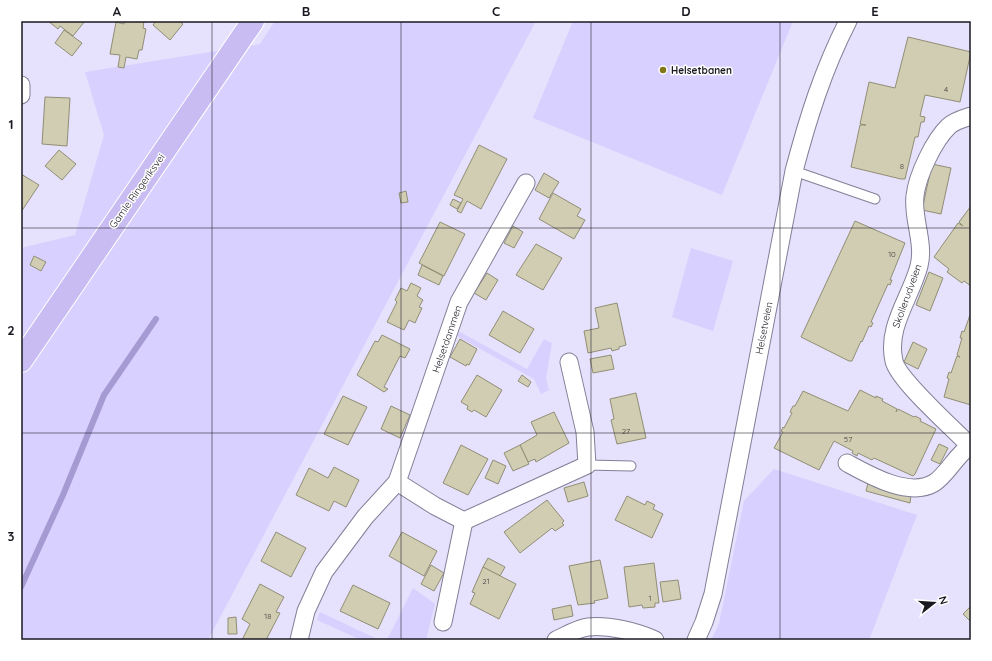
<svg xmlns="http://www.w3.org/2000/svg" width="992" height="661" font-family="Quicksand,sans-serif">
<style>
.green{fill:#d8d0ff}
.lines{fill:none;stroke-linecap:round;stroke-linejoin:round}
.stream{stroke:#a59ad2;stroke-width:6}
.building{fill:#d0cdb3;stroke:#918e75}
.lane-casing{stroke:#837f97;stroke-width:11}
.street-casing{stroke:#837f97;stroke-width:19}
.primary-casing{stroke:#fff;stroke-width:24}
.lane{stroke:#fff;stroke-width:9}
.street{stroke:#fff;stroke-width:17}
.primary{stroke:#c8bcf2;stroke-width:22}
.grid{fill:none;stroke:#1a1821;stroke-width:1;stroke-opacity:0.55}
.poi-dot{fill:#81771a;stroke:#fff;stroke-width:1.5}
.labels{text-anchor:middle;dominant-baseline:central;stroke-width:3;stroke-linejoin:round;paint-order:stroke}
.number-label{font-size:8px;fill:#484546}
.poi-label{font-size:10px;font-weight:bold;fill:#1a1821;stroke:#fff;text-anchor:start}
.street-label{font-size:10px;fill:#1a1821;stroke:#fff}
.neatline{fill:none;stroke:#1a1821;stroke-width:1.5}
.grid-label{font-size:13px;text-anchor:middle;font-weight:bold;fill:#1a1821}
</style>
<rect width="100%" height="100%" fill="#e6e1fc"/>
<g class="green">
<path d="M275,21H536L208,640H21V248L75,235L104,135L85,72L260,44Z"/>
<path d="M573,21H793L722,195L533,118Z"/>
<path d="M691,248L733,261L713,331L672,317Z"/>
<path d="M460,332L527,369L544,339L552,343L546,378L549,390L541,394L534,379L457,336Z"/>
<path d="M774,469L917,515L869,640H711L719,624L744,501Z"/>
<path d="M413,588L435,604L426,640H387Z"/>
<path d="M320,612L379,640H361L317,620Z"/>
</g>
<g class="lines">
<path class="stream" d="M21,587L63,495L104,395L156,319"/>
</g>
<g class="building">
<path d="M48,21H85L73,36L60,26L58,29Z"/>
<path d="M125,21H144L143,28L146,29L142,50H139L137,59L126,57L124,68L118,67L120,55L110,54L116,22L124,24Z"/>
<path d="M156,21H179L183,24L170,40L153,25Z"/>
<path d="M64,30L82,43L72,56L55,43Z"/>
<path d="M908,37L971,52L960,102L925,95L920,116L925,117L924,122H921L918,137H915L905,179H901L851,167L860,125H866L860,124L869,82L895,88Z"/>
<path d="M45,97L70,98L67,146L42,144Z"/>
<path d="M479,145L507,159L481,209L467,201L461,213L457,211L463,199L454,195Z"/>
<path d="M59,150L76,164L62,180L45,166Z"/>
<path d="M932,164L951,168L941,214L922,210Z"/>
<path d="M544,173L559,182L549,198L535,190Z"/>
<path d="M21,174L39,185L21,212Z"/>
<path d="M406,191L408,202L401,203L399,193Z"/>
<path d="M553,193L581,209L577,216L585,220L574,239L539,219Z"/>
<path d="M453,199L461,203L457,209L450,205Z"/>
<path d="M971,206V286L964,281L962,283L947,272L949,269L934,257L958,223L963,226L959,222Z"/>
<path d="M855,221L905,243L890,280H892L890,285L888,284L871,322L873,323L871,327L869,326L862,342L861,341L852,361H849L801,337Z"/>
<path d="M440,222L465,234L444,276L419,263Z"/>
<path d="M513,226L523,232L514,248L504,243Z"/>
<path d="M536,244L562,258L543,290L516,275Z"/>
<path d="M34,256L46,262L41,271L30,265Z"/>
<path d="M422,265L443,276L439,285L418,275Z"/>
<path d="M929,272L943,278L930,311L916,305Z"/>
<path d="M487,273L498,280L486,300L474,293Z"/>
<path d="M411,283L421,288L417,296L423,300L419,307L422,308L415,323L409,320L404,330L387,322L397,302L395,300L401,288L407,291Z"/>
<path d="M617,303L626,345L619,347V349L612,351L611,348L588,353L584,331L599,328L595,308Z"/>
<path d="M503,311L534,329L520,353L489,335Z"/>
<path d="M970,315L971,316V405L944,397L949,379L947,378L949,372L951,373L957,356L960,357L957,355L962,338H960L962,331L964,332Z"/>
<path d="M382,335L410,349L405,358L400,356L384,387L388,389L384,392L357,375L375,341L378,342Z"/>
<path d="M460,339L477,349L469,365L467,364L466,366L450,357Z"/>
<path d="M913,342L927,349L918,369L904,362Z"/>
<path d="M611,355L614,369L593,373L590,359Z"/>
<path d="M477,375L502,390L486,417L474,410L472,412L467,409L468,406L461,402Z"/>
<path d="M522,375L531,382L528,387L518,381Z"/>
<path d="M860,390L876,398V396L883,399L882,401L897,409L896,412L898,409L914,417L915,416L921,419L920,421L936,429L915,474L913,476L874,458L872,460L858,453L857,456L852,453L853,451L834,441L819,470L774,448L783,432L781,431L783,427L784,428L792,413L790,412L793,406H795L803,391L848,411Z"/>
<path d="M636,393L646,438L617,444L611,420L614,419L610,399Z"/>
<path d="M343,396L367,407L348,445L324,434Z"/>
<path d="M391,406L410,415L400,438L381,429Z"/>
<path d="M554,412L569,443L536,462L535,459L528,462L520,445L537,435L531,422Z"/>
<path d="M939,444L948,448L940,464L931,460Z"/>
<path d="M461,445L488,459L468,495L443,483Z"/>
<path d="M520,445L529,464L513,471L504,453Z"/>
<path d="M493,460L506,466L498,484L485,478Z"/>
<path d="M334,467L359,480L346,507L334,501L329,511L296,495L309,468L328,478Z"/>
<path d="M584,482L588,496L568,502L564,488Z"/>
<path d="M868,483L911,495L910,503L866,491Z"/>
<path d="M627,496L645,505L647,501L655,505L653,509L663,514L652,538L615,520Z"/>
<path d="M547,500L564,521L562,523L564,525L555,531L552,528L520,553L504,532Z"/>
<path d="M276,532L306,548L291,577L261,561Z"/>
<path d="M402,532L437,551L424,576L389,556Z"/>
<path d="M488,558L505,567L500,576L483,567Z"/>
<path d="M600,560L608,598L594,601L595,603L578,605L569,566Z"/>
<path d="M654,563L659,603H655V607L643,608L642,605L629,607L624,567Z"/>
<path d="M431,565L444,573L434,591L421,584Z"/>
<path d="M483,567L516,584L499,619L470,604L475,593L472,592Z"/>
<path d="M678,580L681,599L663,602L660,582Z"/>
<path d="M260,584L284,597L276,612L280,613L266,640H242L250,624L242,619Z"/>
<path d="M353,585L390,603L378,629L340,611Z"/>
<path d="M571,605L573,616L554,620L552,609Z"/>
<path d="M971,606V622L963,614Z"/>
<path d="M236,617L237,634H228V618Z"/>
</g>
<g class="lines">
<defs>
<g id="lane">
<path d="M794,171L875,199"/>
<path d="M587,465L631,466"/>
</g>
<g id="street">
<path d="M21,85V95"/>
<path d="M970,446C954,429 898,380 894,361C886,327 911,297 919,266C925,243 912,218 915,196C917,176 934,140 949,126C954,121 965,118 971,116"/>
<path d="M847,463C869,475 909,498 934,483C947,475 956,455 971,445"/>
<path d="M397,482L435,506L464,521L587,465L585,432L569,362"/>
<path d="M443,622L464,521"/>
<path d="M299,640L306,611L324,572L365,517L397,482L459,302L526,183"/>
<path d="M556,640C565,636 578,628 588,627C609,625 635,631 655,640"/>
<path d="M696,640L704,622L713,594L794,171C808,118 823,70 848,21"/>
</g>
<path id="primary" d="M21,361L253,21"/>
</defs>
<use href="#lane" class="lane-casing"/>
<use href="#street" class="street-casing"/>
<use href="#primary" class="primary-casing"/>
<use href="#lane" class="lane"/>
<use href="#street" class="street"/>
<use href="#primary" class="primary"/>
</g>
<path class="grid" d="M212,21V640M401,21V640M591,21V640M780,21V640M21,228H971M21,433H971"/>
<circle class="poi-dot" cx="663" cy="70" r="4"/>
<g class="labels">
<g class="number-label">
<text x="946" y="89">4</text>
<text x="902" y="166">8</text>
<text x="892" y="254">10</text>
<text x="626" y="431">27</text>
<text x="848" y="439">57</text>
<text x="486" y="581">21</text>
<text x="650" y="598">1</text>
<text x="268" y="616">18</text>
</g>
<g class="poi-label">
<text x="671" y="70">Helsetbanen</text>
</g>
<g class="street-label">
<text transform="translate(137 191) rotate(-55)">Gamle Ringeriksvei</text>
<text transform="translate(907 296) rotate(-70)">Skollerudveien</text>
<text transform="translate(764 328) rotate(-79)">Helsetveien</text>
<text transform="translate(447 339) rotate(-71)">Helsetdammen</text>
</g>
</g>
<rect width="992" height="661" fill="none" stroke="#ffffff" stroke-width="44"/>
<g transform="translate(934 603) rotate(73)" stroke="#ffffff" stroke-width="3" paint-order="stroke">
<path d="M0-3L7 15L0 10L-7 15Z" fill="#1a1821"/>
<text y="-6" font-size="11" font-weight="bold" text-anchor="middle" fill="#1a1821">N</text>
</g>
<rect x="22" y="22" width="948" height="617" class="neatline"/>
<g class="grid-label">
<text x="117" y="16">A</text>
<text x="306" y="16">B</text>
<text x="496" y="16">C</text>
<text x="686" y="16">D</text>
<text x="875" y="16">E</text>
<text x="11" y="129">1</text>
<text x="11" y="335">2</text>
<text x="11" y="541">3</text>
</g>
</svg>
